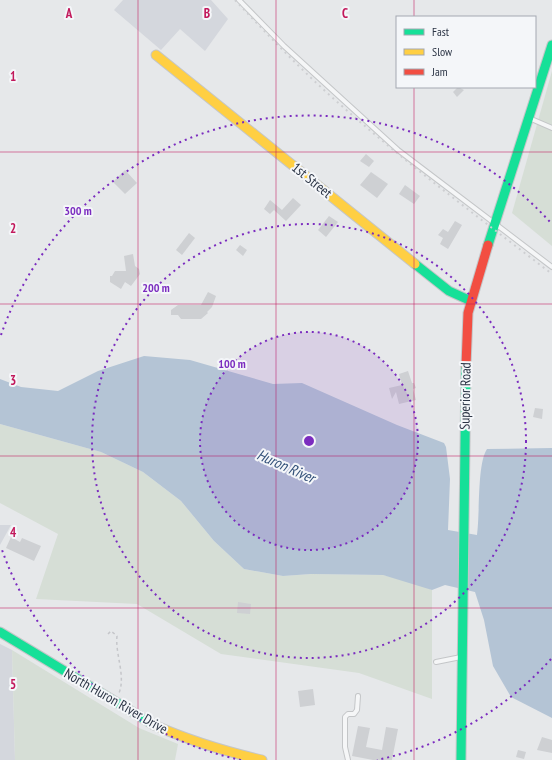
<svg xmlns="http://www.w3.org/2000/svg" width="552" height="760" font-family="'PT Sans Narrow',sans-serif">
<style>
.built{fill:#d4d7dd}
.green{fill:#d6ded6}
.water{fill:#b4c4d5}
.building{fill:#ced0d3}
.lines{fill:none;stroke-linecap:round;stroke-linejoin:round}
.lane-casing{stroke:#c4c6c8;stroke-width:6}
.fast-casing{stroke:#c4c6c8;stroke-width:11}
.slow-casing{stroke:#c4c6c8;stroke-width:11}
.jam-casing{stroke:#c4c6c8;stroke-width:11}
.path{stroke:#c5c6ca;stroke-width:1.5;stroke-dasharray:3 3;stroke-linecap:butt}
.lane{stroke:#f5f6f7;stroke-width:4}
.fast{stroke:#16e098;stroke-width:9}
.slow{stroke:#ffcf43;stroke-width:9}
.jam{stroke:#f24e42;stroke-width:9}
.rail{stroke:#cecfd2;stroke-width:2;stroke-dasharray:2 4;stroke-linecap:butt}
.grid{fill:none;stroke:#c2185b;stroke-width:1;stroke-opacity:0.55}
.ring{fill:none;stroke:#7b2cbf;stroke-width:2;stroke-dasharray:2 4}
.labels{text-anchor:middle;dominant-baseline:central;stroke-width:4;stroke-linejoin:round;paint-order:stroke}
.street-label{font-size:14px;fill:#2b3445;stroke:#f4f6f9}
.water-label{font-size:15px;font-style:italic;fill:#34527a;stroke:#f4f6f9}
.grid-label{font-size:13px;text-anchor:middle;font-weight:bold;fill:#c2185b;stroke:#f4f6f9;stroke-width:4;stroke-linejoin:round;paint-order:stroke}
.centre{fill:#7b2cbf;stroke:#f4f6f9;stroke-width:2}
.ring-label{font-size:12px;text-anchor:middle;font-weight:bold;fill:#7b2cbf;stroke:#f4f6f9;stroke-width:4;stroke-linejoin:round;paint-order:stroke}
</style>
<rect width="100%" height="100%" fill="#e6e8ea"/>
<g class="built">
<path d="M123,0H211L228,19L205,51L180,29L161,50L114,10Z"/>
<path d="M0,525H11L0,545Z"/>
<path d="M0,644L12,650L15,760H0Z"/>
</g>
<g class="green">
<path d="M552,71V246L512,213Z"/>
<path d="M0,424L101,452L143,472L181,501L214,541L244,569L283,576L311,574L383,575L413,582L432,590V699L359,673L221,654L137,604L36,599L58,534L0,503Z"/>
<path d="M12,650L139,728L178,744L175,760H15Z"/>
</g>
<path class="water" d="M144,356L190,360L273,384L302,383L397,425L444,443L446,447L450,479L448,530L477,535C480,514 477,464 487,449L552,448V718L511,697L493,666L484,620L475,592L445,585L432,590L383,575L311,574L283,576L244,569L214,541L181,501L143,472L101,452L0,424V379L21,387L58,391L98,371Z"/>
<g class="building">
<path d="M458,87L464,90L457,97L453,92Z"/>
<path d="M366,154L374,161L369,167L360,161Z"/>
<path d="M125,170L137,183L125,194L113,182Z"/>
<path d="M371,172L388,184L377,198L360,185Z"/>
<path d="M405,185L420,196L414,204L399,194Z"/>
<path d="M293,198L301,205L286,221L274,210L270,214L264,209L270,200L282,210Z"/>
<path d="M329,216L338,222L326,237L318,230Z"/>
<path d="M455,221L462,225L448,249L440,244L443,238L438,235L443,229L448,232Z"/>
<path d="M189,233L195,238L182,255L176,250Z"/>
<path d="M240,245L247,250L243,256L236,250Z"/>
<path d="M133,254L135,266L139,269L140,274L131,286L125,282L121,289L110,282V276H112L115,271H126L124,256Z"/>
<path d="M208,292L216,296L212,307L207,312L208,313L201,319H181L178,315H171V310L178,305H201Z"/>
<path d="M408,371L412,383H414L416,388L413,389L416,400L399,404L396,392L392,399L389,388L402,385L399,374Z"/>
<path d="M535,408L543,409L542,419L533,417Z"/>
<path d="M11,537L20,542L22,538L41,546L34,561L6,548Z"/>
<path d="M238,602L251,604L250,614L237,613Z"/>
<path d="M313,689L315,705L300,707L298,691Z"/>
<path d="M358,726L370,728L366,747L382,750L386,727L398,729L392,760H373L352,756Z"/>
<path d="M542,737L552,740V753L537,750Z"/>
<path d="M518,750L526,752L524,759L516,757Z"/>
</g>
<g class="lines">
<defs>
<g id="lane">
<path d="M239,0L284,46L398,150L552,267"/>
<path d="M529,118L552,128"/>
<path d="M436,662L461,657"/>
<path d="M348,760L345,747V717L348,714H354L357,710L358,696"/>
</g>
<g id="fast">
<path d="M488,245L552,45"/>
<path d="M415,264L449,291L471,301"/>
<path d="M0,632L154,725"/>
<path d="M461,760L466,366"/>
</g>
<g id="slow">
<path d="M156,55L415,264"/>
<path d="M154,725C190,741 224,751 262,760"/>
</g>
<path id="jam" d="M466,366L468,313L488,245"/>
</defs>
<use href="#lane" class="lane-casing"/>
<use href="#fast" class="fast-casing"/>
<use href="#slow" class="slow-casing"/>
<use href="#jam" class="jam-casing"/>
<path class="path" d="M108,634L111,631L117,636C115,654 126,676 119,693"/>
<use href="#lane" class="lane"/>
<use href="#fast" class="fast"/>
<use href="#slow" class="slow"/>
<use href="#jam" class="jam"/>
<path class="rail" d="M235,0C267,34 299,68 334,99C403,161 478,217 552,274"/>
</g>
<path class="grid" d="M138,0V760M276,0V760M414,0V17M414,87V760M0,152H552M0,304H552M0,456H552M0,608H552"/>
<circle cx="309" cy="441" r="109" fill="#7b2cbf" fill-opacity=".12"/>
<g class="ring">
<circle cx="309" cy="441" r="109"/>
<circle cx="309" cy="441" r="217"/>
<path d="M551 659A326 326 0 0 1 377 760M241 760A326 326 0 0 1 1 547M1 335A326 326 0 0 1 551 223"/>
</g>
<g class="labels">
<g class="street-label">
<text transform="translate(312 180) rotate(39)">1st Street</text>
<text transform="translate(465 396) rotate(-89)">Superior Road</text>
<text transform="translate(116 701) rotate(30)">North Huron River Drive</text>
</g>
<g class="water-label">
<text transform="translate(286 466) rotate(24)">Huron River</text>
</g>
</g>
<g class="grid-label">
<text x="69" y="18">A</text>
<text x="207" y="18">B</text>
<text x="345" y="18">C</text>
<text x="13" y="81">1</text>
<text x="13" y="233">2</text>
<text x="13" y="385">3</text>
<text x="13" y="537">4</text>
<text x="13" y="689">5</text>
</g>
<circle cx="309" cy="441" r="6" class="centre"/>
<g class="ring-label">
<text x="78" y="215">300 m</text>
<text x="156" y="292">200 m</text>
<text x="232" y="368">100 m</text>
</g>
<rect x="396" y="16" width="140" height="72" fill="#f4f6f9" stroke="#a4a8b1"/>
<rect x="404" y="29" width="20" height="6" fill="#16e098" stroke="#a4a8b1"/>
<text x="432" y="36" font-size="12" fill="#2b3445">Fast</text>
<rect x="404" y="49" width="20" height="6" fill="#ffcf43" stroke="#a4a8b1"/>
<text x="432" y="56" font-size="12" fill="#2b3445">Slow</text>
<rect x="404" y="69" width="20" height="6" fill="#f24e42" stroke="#a4a8b1"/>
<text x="432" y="76" font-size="12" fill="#2b3445">Jam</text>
</svg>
